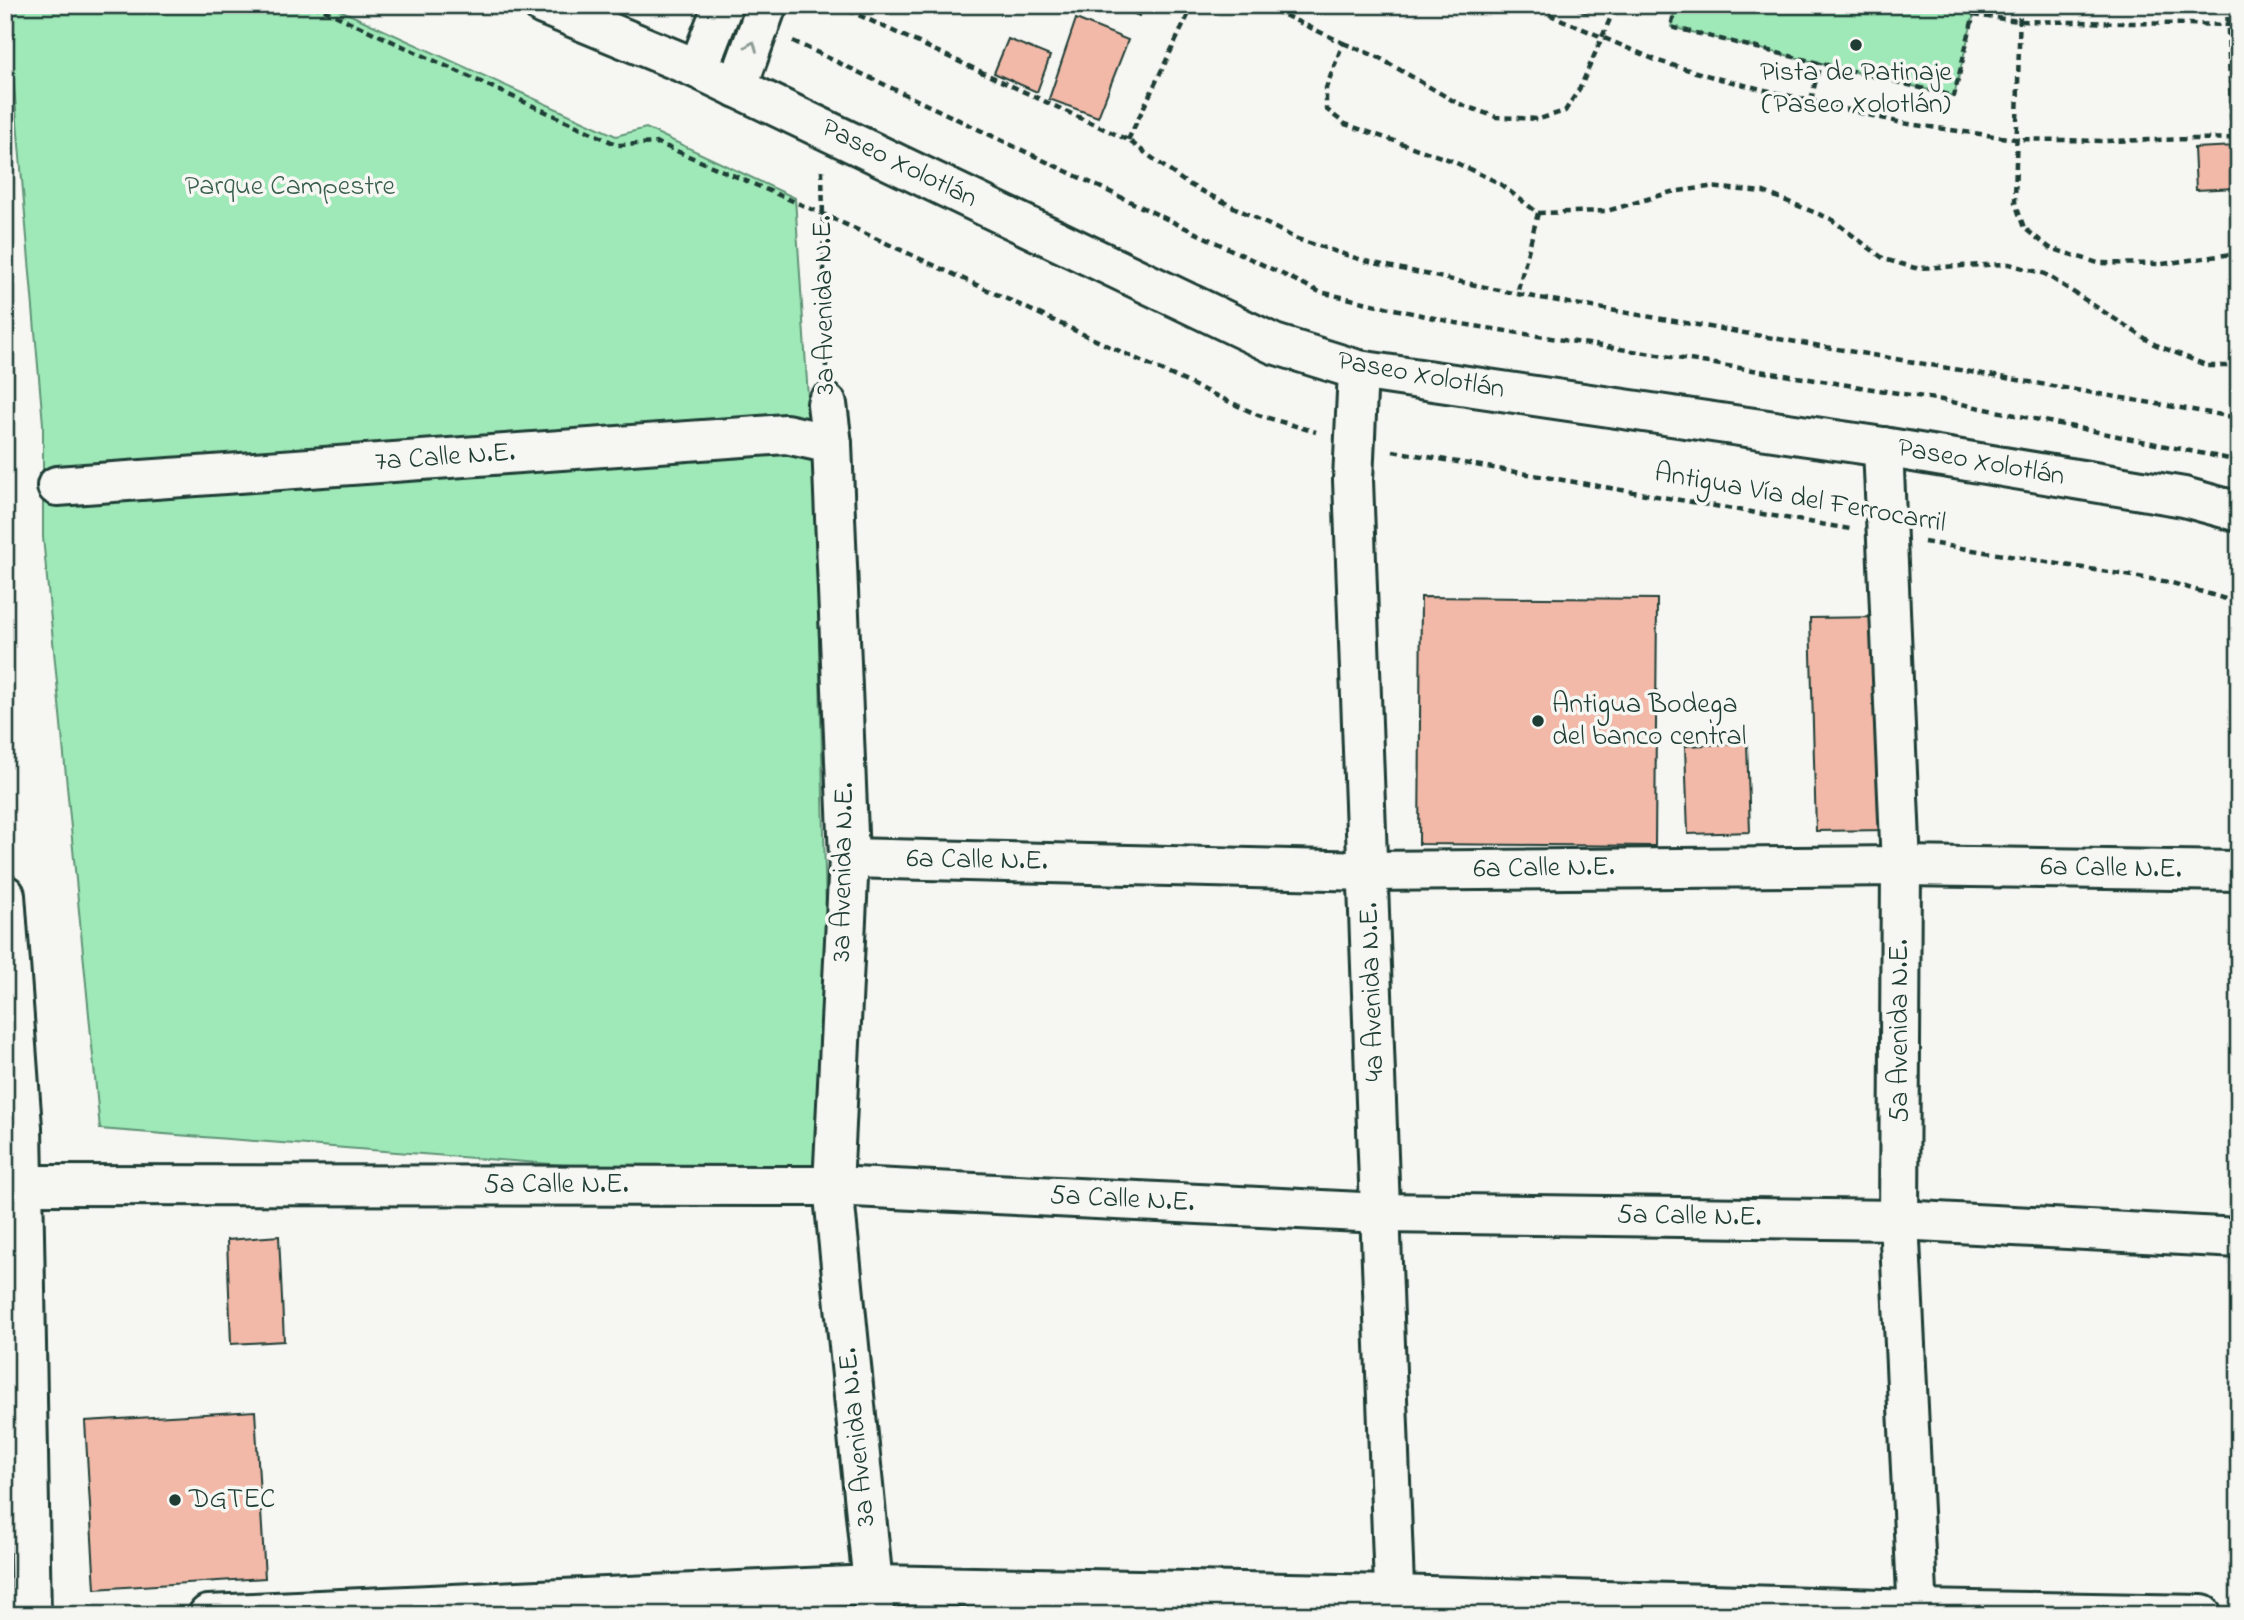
<svg xmlns="http://www.w3.org/2000/svg" width="2244" height="1620" font-family="'Indie Flower',sans-serif">
<style>
.green{fill:#9fe9b8;stroke:#5f9376;stroke-width:2}
.building{fill:#f2b9a9;stroke:#1f3d34;stroke-width:2}
.lines{fill:none;stroke-linecap:round;stroke-linejoin:round}
.minor-casing{stroke:#1f3d34;stroke-width:44}
.path{stroke:#1f3d34;stroke-width:4.5;stroke-dasharray:7 5;stroke-linecap:butt}
.minor{stroke:#f6f6f2;stroke-width:38}
.oneway{stroke:#8a9a93}
.poi-dot{fill:#1f3d34;stroke:#f6f6f2;stroke-width:2.5}
.labels{text-anchor:middle;dominant-baseline:central;stroke-width:7;stroke-linejoin:round;paint-order:stroke}
.poi-label{font-size:28px;fill:#1f3d34;stroke:#f6f6f2;text-anchor:start}
.street-label{font-size:28px;fill:#1f3d34;stroke:#f6f6f2}
.park-label{font-size:28px;fill:#395f4e;stroke:#f6f6f2}
</style>
<rect width="100%" height="100%" fill="#f6f6f2"/>
<filter id="ink" filterUnits="userSpaceOnUse"><feTurbulence type="fractalNoise" baseFrequency=".0143" numOctaves="2"/><feDisplacementMap in="SourceGraphic" scale="14" xChannelSelector="R" yChannelSelector="G"/><feConvolveMatrix kernelMatrix="1 2 1 2 8 2 1 2 1" color-interpolation-filters="sRGB"/></filter>
<g filter="url(#ink)">
<g class="green">
<path d="M7,5H329L616,136L646,128L795,198L816,520L833,1186L100,1129L43,537V424Z"/>
<path d="M1676,5H1976L1954,96L1671,27Z"/>
</g>
<g class="building">
<path d="M1114,5H1144L1139,16Z"/>
<path d="M1567,5H1589L1586,13Z"/>
<path d="M1076,19L1128,40L1098,117L1049,99Z"/>
<path d="M1008,39L1050,56L1037,92L994,73Z"/>
<path d="M2237,146L2238,188L2196,190L2194,148Z"/>
<path d="M1421,597L1657,599L1655,846L1419,844Z"/>
<path d="M1881,617L1887,830L1816,831L1810,618Z"/>
<path d="M1747,743L1750,832L1688,834L1685,746Z"/>
<path d="M279,1236L284,1341L231,1344L227,1240Z"/>
<path d="M255,1411L265,1578L95,1589L85,1421Z"/>
<path d="M980,1604L1070,1607V1615H980Z"/>
<path d="M1231,1606V1615H1070V1607Z"/>
<path d="M1231,1606L1389,1609V1615H1231Z"/>
<path d="M953,1611V1615H913V1612Z"/>
</g>
<g class="lines">
<defs>
<g id="minor">
<path d="M543,5L698,69L1274,344L1358,370L1883,447L2184,497L2239,512"/>
<path d="M698,69L723,5"/>
<path d="M737,88L767,5"/>
<path d="M1358,370L1353,480L1395,1615"/>
<path d="M827,404L832,444L849,858L833,1186L873,1585L874,1615"/>
<path d="M1883,447L1901,866L1899,1220L1918,1615"/>
<path d="M57,486L786,434L832,444"/>
<path d="M849,858L1368,871L1901,866L2239,871"/>
<path d="M5,895L22,1127L31,1615"/>
<path d="M5,1185L833,1186L1381,1213L1899,1220L2239,1238"/>
<path d="M208,1615L873,1585L1394,1595L1918,1610L2202,1615"/>
</g>
</defs>
<use href="#minor" class="minor-casing"/>
<g class="path">
<path d="M313,5L618,145L658,143L823,214L1258,415L1316,432"/>
<path d="M837,5L1128,140L1186,183L1297,239L1365,261L1517,294"/>
<path d="M1263,5L1343,43L1326,88V109L1345,124L1450,160L1499,183L1538,213L1607,211L1671,192L1709,187L1764,192L1831,219L1884,259L1915,268L2009,264L2045,274L2154,344L2208,366H2232L2239,361"/>
<path d="M1527,5L1658,61L1720,79L1902,123L2015,139L2106,141L2239,138"/>
<path d="M1676,5L1671,27L1954,96L1976,5"/>
<path d="M2020,5L2015,202L2024,228L2050,248L2098,263L2162,264L2239,253"/>
<path d="M2227,5L2232,138"/>
<path d="M1973,15L2019,21L2239,25"/>
<path d="M793,41L1320,292L1456,323L1942,400L2239,461"/>
<path d="M1343,43L1378,57L1457,103L1496,117L1539,119L1565,111L1581,86L1616,5"/>
<path d="M1811,100L1820,63"/>
<path d="M1128,140L1193,5"/>
<path d="M822,170L826,367"/>
<path d="M1538,213L1517,294L2239,418"/>
<path d="M1393,451L1850,529"/>
<path d="M1924,542L2169,582L2239,603"/>
</g>
<use href="#minor" class="minor"/>
</g>
<defs><path id="oneway-chevron" d="M-2-3.5L2.5 0L-2 3.5" fill="none" stroke-width="1.6" stroke-linecap="round" stroke-linejoin="round" transform="scale(1.75)"/></defs>
<use class="oneway" href="#oneway-chevron" transform="translate(752 46) rotate(-69)"/>
</g>
<g class="poi-dot">
<circle cx="1856" cy="45" r="7"/>
<circle cx="1538" cy="721" r="7"/>
<circle cx="175" cy="1500" r="7"/>
</g>
<g class="labels">
<g class="poi-label">
<text x="1856" y="73" text-anchor="middle">Pista de Patinaje<tspan x="1856" dy="32">(Paseo Xolotlán)</tspan></text>
<text x="1552" y="705">Antigua Bodega<tspan x="1552" dy="32">del banco central</tspan></text>
<text x="189" y="1500">DGTEC</text>
</g>
<g class="street-label">
<text transform="translate(899 164) rotate(26)">Paseo Xolotlán</text>
<text transform="translate(825 305) rotate(-91)">3a Avenida N.E.</text>
<text transform="translate(1421 376) rotate(10)">Paseo Xolotlán</text>
<text transform="translate(445 458) rotate(-4)">7a Calle N.E.</text>
<text transform="translate(1981 463) rotate(10)">Paseo Xolotlán</text>
<text transform="translate(1800 499) rotate(10)">Antigua Vía del Ferrocarril</text>
<text transform="translate(977 861) rotate(1)">6a Calle N.E.</text>
<text transform="translate(1544 869) rotate(-1)">6a Calle N.E.</text>
<text transform="translate(2111 869) rotate(1)">6a Calle N.E.</text>
<text transform="translate(844 872) rotate(-89)">3a Avenida N.E.</text>
<text transform="translate(1373 992) rotate(-92)">4a Avenida N.E.</text>
<text transform="translate(1900 1031) rotate(-90)">5a Avenida N.E.</text>
<text x="556" y="1185">5a Calle N.E.</text>
<text transform="translate(1122 1200) rotate(3)">5a Calle N.E.</text>
<text transform="translate(1689 1217) rotate(1)">5a Calle N.E.</text>
<text transform="translate(858 1437) rotate(-96)">3a Avenida N.E.</text>
</g>
<g class="park-label">
<text x="290" y="187">Parque Campestre</text>
</g>
</g>
<rect width="2244" height="1620" fill="none" stroke="#f6f6f2" stroke-width="28"/>
<rect x="14" y="14" width="2216" height="1592" fill="none" stroke="#1f3d34" stroke-width="2.5" filter="url(#ink)"/>
</svg>
